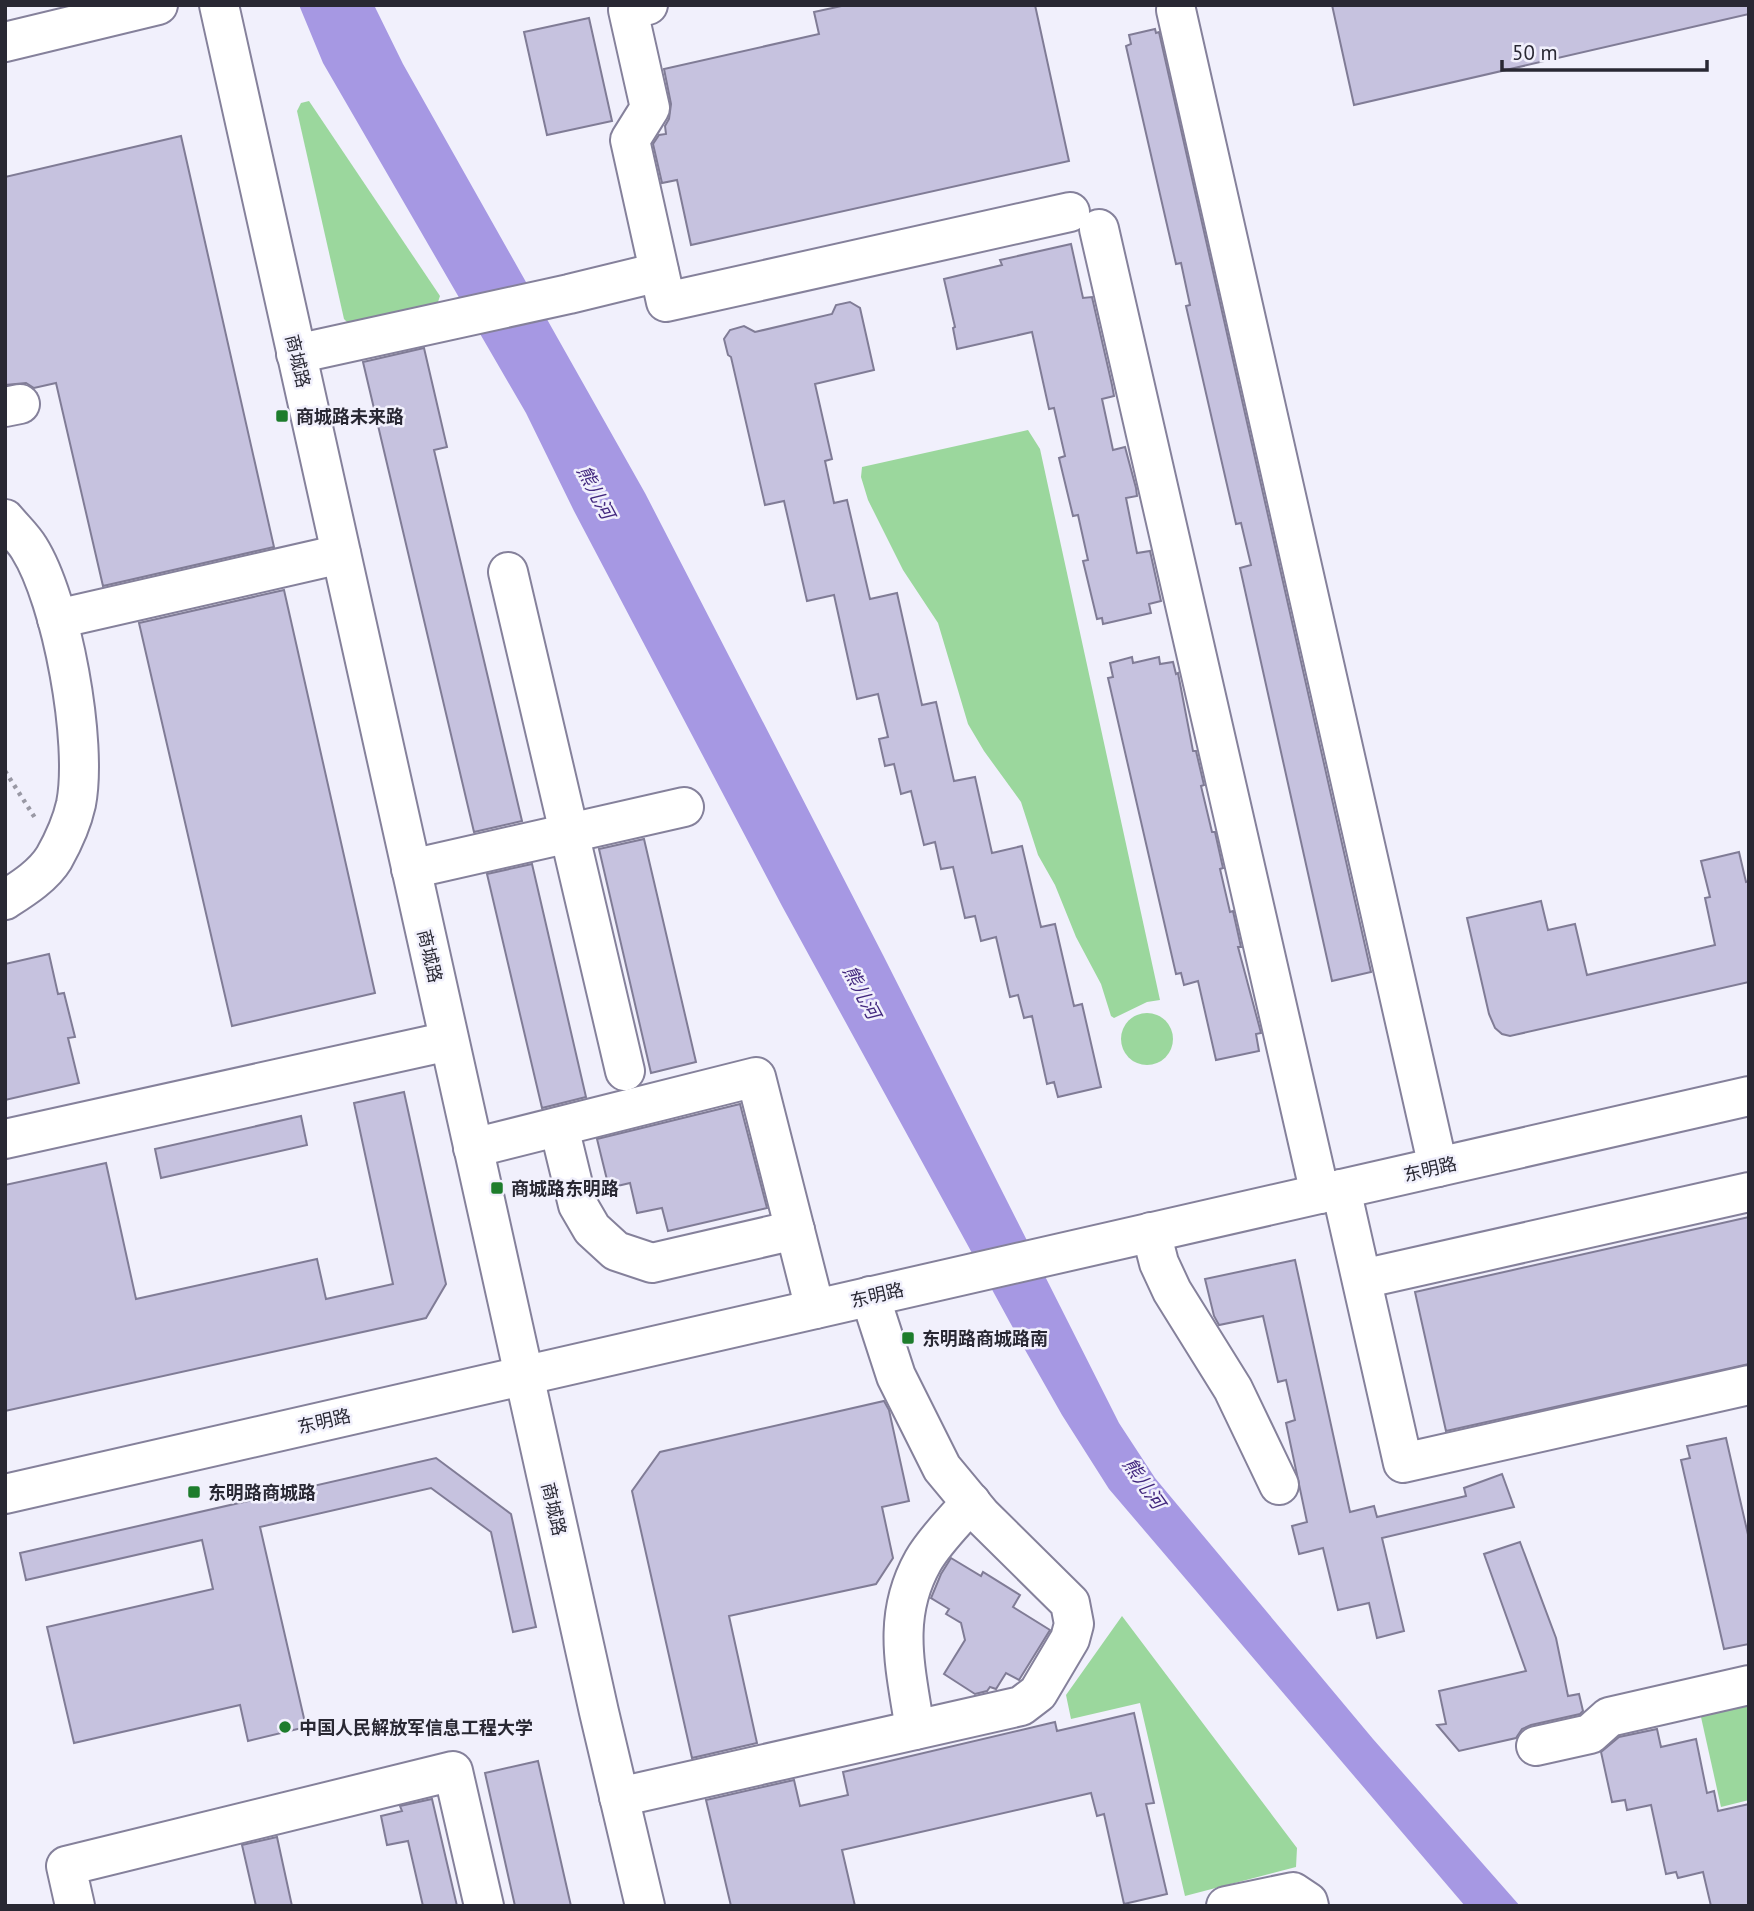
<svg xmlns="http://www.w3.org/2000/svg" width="1754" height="1911" font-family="'PT Sans','Noto Sans SC',sans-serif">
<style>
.green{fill:#9bd79d}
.water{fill:#a698e3}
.building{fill:#c6c2df;stroke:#807c96;stroke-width:2}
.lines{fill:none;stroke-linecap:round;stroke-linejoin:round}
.minor-casing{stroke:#85819b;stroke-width:42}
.major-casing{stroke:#85819b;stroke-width:42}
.path{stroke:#9998a4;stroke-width:4.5;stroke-dasharray:3.5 5;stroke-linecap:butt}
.minor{stroke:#fff;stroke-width:38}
.major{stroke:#fff;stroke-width:38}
.poi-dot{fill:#1d7c2c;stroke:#f1f0fc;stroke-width:2.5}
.labels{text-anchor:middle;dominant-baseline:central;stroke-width:5;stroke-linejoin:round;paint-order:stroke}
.street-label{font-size:18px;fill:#292833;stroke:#f1f0fc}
.poi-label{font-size:18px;font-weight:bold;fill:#292833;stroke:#f1f0fc;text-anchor:start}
.water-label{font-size:19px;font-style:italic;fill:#42277e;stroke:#f1f0fc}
</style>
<rect width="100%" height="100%" fill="#f1f0fc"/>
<g class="green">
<path d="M309,101L440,296L438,302L431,306L350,325L344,319L297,111L301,103Z"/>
<path d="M1028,430L1040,449L1160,1000L1147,1002L1114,1018L1111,1016L1101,984L1076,937L1055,885L1038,855L1021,802L984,751L968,724L938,623L903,570L868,500L861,477L862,467Z"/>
<circle cx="1147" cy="1039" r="26"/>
<path d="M1122,1616L1297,1848L1296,1867L1185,1896L1140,1703L1071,1719L1066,1695Z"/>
<path d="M1749,1697V1800L1721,1807L1699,1708Z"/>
</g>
<path class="water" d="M299,5H374L403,64L645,493L883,955L1119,1423L1155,1478L1373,1739L1520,1906H1465L1109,1489L1062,1415L1024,1348L782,906L574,511L526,413L323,63Z"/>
<g class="building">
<path d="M846,5H1035L1069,161L691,245L677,180L662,183L653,144L659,135L666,134L665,126L669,119L671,104L664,69L819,34L814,12Z"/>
<path d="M1332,5H1748L1749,14L1354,105Z"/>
<path d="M589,18L612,121L547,135L524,32Z"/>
<path d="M1155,29L1156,33L1159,32L1371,972L1332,981L1240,568L1251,565L1241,523L1236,524L1186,306L1190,305L1181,263L1176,264L1126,46L1131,44L1129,35Z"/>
<path d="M181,136L274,547L103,586L56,383L34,388L26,383L5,385V177Z"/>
<path d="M1071,244L1083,298L1092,297L1112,385L1114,396L1102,399L1113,450L1125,447L1136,488L1137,496L1126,498L1137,553L1150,551L1161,601L1149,604L1151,613L1103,624L1102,618L1097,619L1083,561L1088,560L1078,515L1073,516L1059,458L1065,456L1054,408L1049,409L1032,332L957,349L953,328L955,327L944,279L1002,265L1000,260Z"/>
<path d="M850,302L860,308L874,370L815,384L832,459L825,461L834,503L847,500L870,599L897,593L922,705L936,702L954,781L975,777L992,853L1022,846L1041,927L1055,924L1074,1006L1082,1004L1101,1087L1058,1097L1054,1082L1047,1084L1032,1016L1024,1018L1018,995L1010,997L996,937L981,941L975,916L965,918L953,867L941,869L935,842L924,845L911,791L901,794L894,764L885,766L879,739L888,737L878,694L857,699L834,595L807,601L784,501L765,505L731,357L728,355L724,339L730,330L744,326L755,332L832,314L836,305Z"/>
<path d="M424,348L447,447L434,450L522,821L474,832L363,362Z"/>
<path d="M284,590L375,993L232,1026L139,623Z"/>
<path d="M1132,657L1133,663L1159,657L1160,664L1173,662L1176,674L1178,673L1193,751H1196L1204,785L1201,786L1212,832H1215L1223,868L1220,869L1230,912L1233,911L1241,947H1238L1261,1033L1256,1034L1259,1051L1216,1060L1198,981L1184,985L1181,973L1176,974L1108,678L1113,677L1110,663Z"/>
<path d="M644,839L696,1062L651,1073L599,849Z"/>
<path d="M1739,852L1746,882L1749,881V982L1510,1036L1502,1034L1495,1028L1489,1014L1467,918L1541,901L1548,930L1575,924L1587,975L1715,945L1705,898L1710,897L1701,861Z"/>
<path d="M532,864L586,1097L542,1108L487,874Z"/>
<path d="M49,954L58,994L64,993L75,1037L68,1038L79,1083L5,1100V964Z"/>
<path d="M404,1092L446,1284L426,1318L5,1411V1185L106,1163L136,1299L317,1259L326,1299L393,1284L354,1103Z"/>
<path d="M740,1104L767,1208L668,1231L662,1208L637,1213L630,1183L609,1188L597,1139Z"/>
<path d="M301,1116L307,1145L161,1178L155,1149Z"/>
<path d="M1749,1217V1364L1446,1431L1415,1292Z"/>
<path d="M1295,1260L1350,1512L1374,1506L1377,1517L1466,1496L1464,1488L1502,1474L1514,1507L1382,1538L1404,1631L1377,1638L1369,1603L1338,1610L1323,1548L1299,1554L1292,1526L1307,1522L1286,1423L1295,1420L1286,1380L1278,1382L1263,1316L1219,1325L1214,1316L1205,1279Z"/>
<path d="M884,1401L889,1410L909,1501L882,1507L893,1558L876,1584L729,1616L757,1743L692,1758L632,1491L660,1452Z"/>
<path d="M1726,1438L1749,1539V1644L1724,1649L1681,1460L1690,1458L1687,1446Z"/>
<path d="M436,1458L511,1514L536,1627L513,1632L491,1532L431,1488L260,1527L306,1727L248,1741L240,1705L74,1743L47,1627L213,1589L202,1540L26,1580L20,1553Z"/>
<path d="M1520,1542L1556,1638L1568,1696L1579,1694L1583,1711L1580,1714L1531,1725L1522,1729L1516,1738L1459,1751L1437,1725L1446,1724L1439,1691L1526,1671L1484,1554Z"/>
<path d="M951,1558L981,1576L983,1572L1020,1595L1013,1607L1050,1630L1019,1680L1006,1673L996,1689L990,1687L987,1691L975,1694L944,1674L965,1640L961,1623L946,1614L949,1609L931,1598L941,1574Z"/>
<path d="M1134,1713L1154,1803L1146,1804L1167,1894L1124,1904L1104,1814L1097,1816L1091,1793L842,1850L855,1906H731L706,1800L794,1780L800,1806L848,1795L843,1772L1055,1722L1057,1731Z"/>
<path d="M1657,1729L1661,1747L1696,1739L1707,1793L1714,1791L1718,1811L1749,1804V1906H1711L1703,1872L1678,1878L1676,1872L1666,1874L1651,1805L1627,1810L1625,1800L1612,1802L1601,1752L1619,1737Z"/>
<path d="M538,1761L571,1906H515L485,1773Z"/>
<path d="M432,1799L457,1906H423L408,1841L387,1845L381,1816L402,1811L400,1806Z"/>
<path d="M277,1837L292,1906H256L242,1845Z"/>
</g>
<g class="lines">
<defs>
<g id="minor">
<path d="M219,5L599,1712L645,1906"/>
<path d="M648,5L628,10L650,108L630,140L666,302L1070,212"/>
<path d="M1176,10L1438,1167"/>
<path d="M1099,229L1320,1194"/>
<path d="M296,354L569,294L659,272"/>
<path d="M5,407L20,404"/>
<path d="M5,519C13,529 23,538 29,548C62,600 88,743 76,804C72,822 63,842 54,858C43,876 22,889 5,900"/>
<path d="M508,572L625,1071"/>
<path d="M57,619L341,554"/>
<path d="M411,869L684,807"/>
<path d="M559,1127L578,1205L592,1229L616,1251L652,1263L795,1230"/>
<path d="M5,1139L449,1041"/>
<path d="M473,1148L756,1077L815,1309"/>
<path d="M1341,1189L1403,1463L1749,1385"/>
<path d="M1151,1232L1159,1263L1172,1291L1233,1389L1279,1485"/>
<path d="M1362,1279L1749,1192"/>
<path d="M5,1494L1749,1096"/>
<path d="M915,1730C906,1669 891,1618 923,1561C935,1540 955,1521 971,1502"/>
<path d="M1536,1746L1590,1734L1609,1717L1749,1685"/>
<path d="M619,1797L1021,1706L1038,1693L1070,1639L1074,1624L1070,1603L981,1515L942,1468L896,1376L870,1296"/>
<path d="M75,1906L66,1866L453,1771L484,1906"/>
<path d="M1226,1906L1293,1892L1308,1902L1309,1906"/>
</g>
<path id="major" d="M5,42L158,5"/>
</defs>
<use href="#minor" class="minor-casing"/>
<use href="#major" class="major-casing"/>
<path class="path" d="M5,771L37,821"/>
<use href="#minor" class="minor"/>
<use href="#major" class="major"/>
</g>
<g class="poi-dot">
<rect x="275" y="409" width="14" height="14" rx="3.5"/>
<rect x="490" y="1181" width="14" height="14" rx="3.5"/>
<rect x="901" y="1331" width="14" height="14" rx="3.5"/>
<rect x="187" y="1485" width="14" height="14" rx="3.5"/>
<circle cx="285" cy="1727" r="7"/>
</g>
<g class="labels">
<g class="street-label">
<text transform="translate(298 361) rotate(77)">商城路</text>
<text transform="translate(430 956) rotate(77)">商城路</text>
<text transform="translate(1430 1169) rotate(-13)">东明路</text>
<text transform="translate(877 1295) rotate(-13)">东明路</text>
<text transform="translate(324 1421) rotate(-13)">东明路</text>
<text transform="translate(554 1509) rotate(77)">商城路</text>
</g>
<g class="poi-label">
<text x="296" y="416">商城路未来路</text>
<text x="511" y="1188">商城路东明路</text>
<text x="922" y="1338">东明路商城路南</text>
<text x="208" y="1492">东明路商城路</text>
<text x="299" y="1727">中国人民解放军信息工程大学</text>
</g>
<g class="water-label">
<text transform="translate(596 492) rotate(62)">熊儿河</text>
<text transform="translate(862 992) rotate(62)">熊儿河</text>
<text transform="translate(1144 1483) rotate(55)">熊儿河</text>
</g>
</g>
<rect width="1754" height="1911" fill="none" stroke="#292833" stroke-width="14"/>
<path d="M1502 60v10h205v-10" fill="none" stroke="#292833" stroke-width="3.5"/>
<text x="1512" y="60" font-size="21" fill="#292833" stroke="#f1f0fc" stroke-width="5" paint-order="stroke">50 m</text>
</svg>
